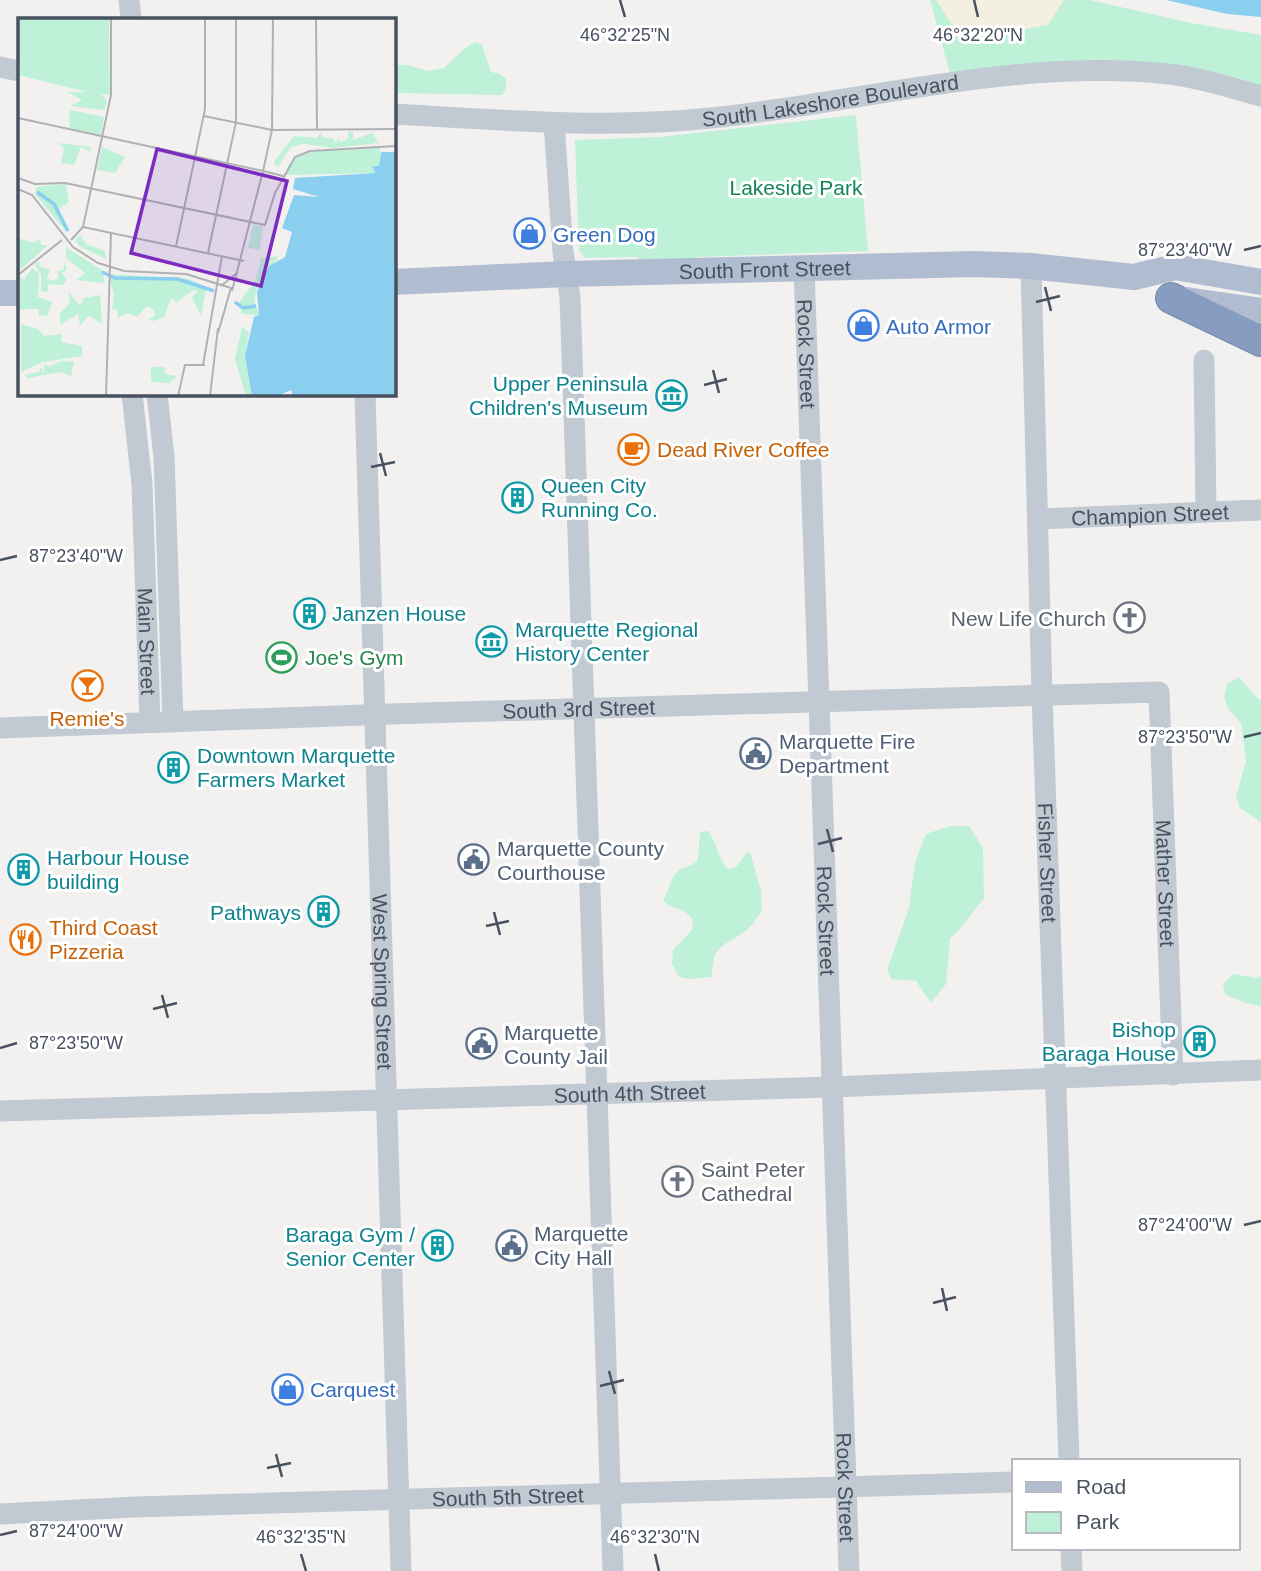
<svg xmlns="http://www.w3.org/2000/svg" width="1261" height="1571" font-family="Arial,sans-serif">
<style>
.green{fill:#bef1d8}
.sand{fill:#f4f0e1}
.water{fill:#8acfef}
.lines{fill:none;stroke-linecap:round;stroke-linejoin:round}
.highway-casing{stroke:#7287ac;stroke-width:32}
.minor{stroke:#c1c9d3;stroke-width:21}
.major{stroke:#b0bcd0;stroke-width:26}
.highway{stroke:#879cc1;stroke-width:30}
.ticks{fill:none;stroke:#48515f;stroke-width:2.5}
.labels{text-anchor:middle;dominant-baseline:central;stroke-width:6;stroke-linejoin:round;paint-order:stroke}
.street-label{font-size:21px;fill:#48515f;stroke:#fff}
.park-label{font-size:21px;fill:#148459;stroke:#fff}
.shop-label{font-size:21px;fill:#366cbe;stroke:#fff;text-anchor:start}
.culture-label{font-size:21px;fill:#0d838f;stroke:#fff;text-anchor:start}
.food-label{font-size:21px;fill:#c56008;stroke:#fff;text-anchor:start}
.worship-label{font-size:21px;fill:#5b616d;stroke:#fff;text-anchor:end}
.leisure-label{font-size:21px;fill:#27864d;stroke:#fff;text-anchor:start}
.service-label{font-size:21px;fill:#4e5e75;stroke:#fff;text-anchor:start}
.inset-river{fill:none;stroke:#8acfef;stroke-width:3.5}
.inset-road{fill:none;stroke:#afb1b6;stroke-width:2}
.view{fill:#7b2cbf;fill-opacity:0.15;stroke:#7b2cbf;stroke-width:3.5}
.inset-edge{fill:none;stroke:#48515f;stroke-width:3.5}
.ticks-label{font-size:18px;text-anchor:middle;fill:#48515f;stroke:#fff;stroke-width:6;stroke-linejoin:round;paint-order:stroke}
</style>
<rect width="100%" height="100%" fill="#f3f1f0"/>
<g class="green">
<path d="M930,0H1090L1191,23L1261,35V93L1199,75L951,77Z"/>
<path d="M475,42L482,45L491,72L500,74L506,79V88L502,95L394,93V65H408L428,71L444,68L465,48Z"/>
<path d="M856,115L868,251L696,257L694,260H638V257L585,258L579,251L575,140L660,137Z"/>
<path d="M1239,677L1259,700L1261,699V822L1240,808L1236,797L1246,761L1241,723L1229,710L1224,697L1227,684Z"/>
<path d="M950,826H969L983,848L984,899C971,912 964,927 950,939L946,984L931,1003L916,981L892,979L888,973V967L909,908L915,862L926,834Z"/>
<path d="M708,831C717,842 718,859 728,869L735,868L746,854L750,852L761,891L762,911C757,918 751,927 744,932C720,949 713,944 712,977L689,979L679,977L672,964L673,950L692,930L693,920C682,905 673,912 663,900C669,892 670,879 677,872C683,866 692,867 698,860L700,832Z"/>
<path d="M1233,974L1256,978L1261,976V1006L1245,1003L1225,994L1223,984Z"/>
</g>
<path class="sand" d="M936,0H1064L1048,25L980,37L952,25Z"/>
<path class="water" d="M1166,0H1261V17L1227,14Z"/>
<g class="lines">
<defs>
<path id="highway" d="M1171,298L1261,341"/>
</defs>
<use href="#highway" class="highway-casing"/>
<g class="minor">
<path d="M129,0L131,19"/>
<path d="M0,67L19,71"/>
<path id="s1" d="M394,114C499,120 606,129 711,118C863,102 1015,58 1168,74C1199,77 1231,88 1261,96"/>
<path d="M554,123L563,252L570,297L613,1571"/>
<path id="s2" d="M1031,266L1042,695L1069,1461"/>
<path id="s3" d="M804,268L849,1571"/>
<path d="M1204,360L1206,512"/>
<path id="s4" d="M132,394L142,484L150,722"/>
<path d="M157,394L164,457L173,722"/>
<path id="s5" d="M365,394L401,1571"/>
<path id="s6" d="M1038,519L1261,510"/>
<path id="s7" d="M0,728L391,714L1159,692L1173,1075"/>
<path id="s8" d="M0,1111L832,1087L1261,1070"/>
<path id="s9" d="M0,1514L135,1507L1014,1482"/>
<path d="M1071,1548L1072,1571"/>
</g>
<g class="major">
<path id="s10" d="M394,282L566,274L974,264L1031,266L1134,277L1175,267L1261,282"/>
<path d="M0,293H19"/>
<path d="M1186,300L1261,311"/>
</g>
<use href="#highway" class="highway"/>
</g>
<path class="ticks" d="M620,0L625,17M974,0L978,17M1244,250L1261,246M1045,287L1051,311M1036,302L1060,296M713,370L719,393M704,385L727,379M380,453L386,476M371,467L395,462M0,560L17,556M1244,737L1261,733M827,829L833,852M818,844L842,838M494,912L500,935M486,926L509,921M162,995L168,1018M153,1009L177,1003M0,1048L17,1043M1244,1225L1261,1221M942,1288L947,1311M933,1303L956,1297M609,1371L615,1394M600,1386L624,1380M276,1454L282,1477M267,1468L291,1463M0,1535L17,1531M301,1554L306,1571M655,1554L659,1571"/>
<defs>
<symbol id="shop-ring" viewBox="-11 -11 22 22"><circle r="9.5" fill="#fff" stroke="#3f7fe0" stroke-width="1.5"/><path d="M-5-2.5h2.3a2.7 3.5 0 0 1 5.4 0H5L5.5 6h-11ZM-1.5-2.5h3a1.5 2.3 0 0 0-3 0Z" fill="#3f7fe0"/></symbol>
<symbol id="museum-ring" viewBox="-11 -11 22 22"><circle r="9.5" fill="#fff" stroke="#0f9aa8" stroke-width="1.5"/><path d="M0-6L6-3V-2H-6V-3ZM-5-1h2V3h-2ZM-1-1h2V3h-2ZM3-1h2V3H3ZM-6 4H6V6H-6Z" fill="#0f9aa8"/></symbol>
<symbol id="cafe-ring" viewBox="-11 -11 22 22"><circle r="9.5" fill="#fff" stroke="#e8710a" stroke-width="1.5"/><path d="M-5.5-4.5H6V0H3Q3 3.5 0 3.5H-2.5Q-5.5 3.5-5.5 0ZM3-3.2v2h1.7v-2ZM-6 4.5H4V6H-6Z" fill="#e8710a"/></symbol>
<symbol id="building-ring" viewBox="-11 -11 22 22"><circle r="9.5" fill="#fff" stroke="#0f9aa8" stroke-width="1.5"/><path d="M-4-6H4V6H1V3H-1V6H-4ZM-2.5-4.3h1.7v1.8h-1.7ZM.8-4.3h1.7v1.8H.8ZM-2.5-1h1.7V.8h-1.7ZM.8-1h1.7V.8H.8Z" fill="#0f9aa8"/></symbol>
<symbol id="church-ring" viewBox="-11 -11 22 22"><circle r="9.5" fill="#fff" stroke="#6b7280" stroke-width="1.5"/><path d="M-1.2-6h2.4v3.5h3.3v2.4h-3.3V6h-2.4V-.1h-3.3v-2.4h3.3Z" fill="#6b7280"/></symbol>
<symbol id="stadium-ring" viewBox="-11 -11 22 22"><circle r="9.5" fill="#fff" stroke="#2e9e5b" stroke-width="1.5"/><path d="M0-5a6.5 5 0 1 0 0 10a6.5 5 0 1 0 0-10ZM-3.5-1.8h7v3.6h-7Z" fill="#2e9e5b"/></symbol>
<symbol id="bar-ring" viewBox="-11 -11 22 22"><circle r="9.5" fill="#fff" stroke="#e8710a" stroke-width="1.5"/><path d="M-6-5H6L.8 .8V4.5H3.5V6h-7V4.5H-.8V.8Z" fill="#e8710a"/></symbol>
<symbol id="civic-ring" viewBox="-11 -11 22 22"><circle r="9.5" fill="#fff" stroke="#5c6f8a" stroke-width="1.5"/><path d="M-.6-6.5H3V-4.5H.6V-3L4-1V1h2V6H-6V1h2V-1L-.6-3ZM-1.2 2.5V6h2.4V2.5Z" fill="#5c6f8a"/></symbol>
<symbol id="restaurant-ring" viewBox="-11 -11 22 22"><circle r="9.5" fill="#fff" stroke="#e8710a" stroke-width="1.5"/><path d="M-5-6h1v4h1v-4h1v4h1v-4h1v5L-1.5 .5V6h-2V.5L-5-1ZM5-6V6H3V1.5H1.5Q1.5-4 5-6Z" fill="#e8710a"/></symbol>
</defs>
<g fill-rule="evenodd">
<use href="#shop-ring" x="512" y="216" width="35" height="35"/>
<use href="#shop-ring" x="846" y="308" width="35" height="35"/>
<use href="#museum-ring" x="654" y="378" width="35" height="35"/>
<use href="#cafe-ring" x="616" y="432" width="35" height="35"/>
<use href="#building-ring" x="500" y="480" width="35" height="35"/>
<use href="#building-ring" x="292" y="596" width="35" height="35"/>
<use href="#church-ring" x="1112" y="600" width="35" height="35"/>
<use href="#museum-ring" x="474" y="624" width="35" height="35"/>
<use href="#stadium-ring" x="264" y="640" width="35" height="35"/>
<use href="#bar-ring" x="70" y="668" width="35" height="35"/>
<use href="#civic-ring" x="738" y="736" width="35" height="35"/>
<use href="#building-ring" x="156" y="750" width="35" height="35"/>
<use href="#civic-ring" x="456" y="842" width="35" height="35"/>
<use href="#building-ring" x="6" y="852" width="35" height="35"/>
<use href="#building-ring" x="306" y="894" width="35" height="35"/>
<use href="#restaurant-ring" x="8" y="922" width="35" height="35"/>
<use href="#building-ring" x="1182" y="1024" width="35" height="35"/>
<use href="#civic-ring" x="464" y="1026" width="35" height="35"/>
<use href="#church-ring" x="660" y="1164" width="35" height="35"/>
<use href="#civic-ring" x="494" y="1228" width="35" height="35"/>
<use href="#building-ring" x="420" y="1228" width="35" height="35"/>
<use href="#shop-ring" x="270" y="1372" width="35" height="35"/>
</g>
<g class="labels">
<g class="street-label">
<text stroke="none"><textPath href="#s1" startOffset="438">South Lakeshore Boulevard</textPath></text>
<text stroke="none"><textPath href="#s10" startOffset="371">South Front Street</textPath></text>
<text stroke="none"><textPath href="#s3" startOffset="86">Rock Street</textPath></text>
<text stroke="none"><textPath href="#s6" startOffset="112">Champion Street</textPath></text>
<text stroke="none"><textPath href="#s4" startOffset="248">Main Street</textPath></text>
<text stroke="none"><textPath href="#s7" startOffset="579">South 3rd Street</textPath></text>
<text stroke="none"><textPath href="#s2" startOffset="597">Fisher Street</textPath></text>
<text stroke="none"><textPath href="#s7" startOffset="1351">Mather Street</textPath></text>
<text stroke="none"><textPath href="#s3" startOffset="653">Rock Street</textPath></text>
<text stroke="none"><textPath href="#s5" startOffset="588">West Spring Street</textPath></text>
<text stroke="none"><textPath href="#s8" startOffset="630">South 4th Street</textPath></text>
<text stroke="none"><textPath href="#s3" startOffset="1220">Rock Street</textPath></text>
<text stroke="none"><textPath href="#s9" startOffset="508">South 5th Street</textPath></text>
</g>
<g class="park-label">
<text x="796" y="187">Lakeside Park</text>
</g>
<g class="shop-label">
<text x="553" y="234">Green Dog</text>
<text x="886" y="326">Auto Armor</text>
<text x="310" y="1389">Carquest</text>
</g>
<g class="culture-label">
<text x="648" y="383" text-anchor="end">Upper Peninsula<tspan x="648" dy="24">Children's Museum</tspan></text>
<text x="541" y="485">Queen City<tspan x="541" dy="24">Running Co.</tspan></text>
<text x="332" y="613">Janzen House</text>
<text x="515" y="629">Marquette Regional<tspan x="515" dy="24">History Center</tspan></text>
<text x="197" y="755">Downtown Marquette<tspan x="197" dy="24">Farmers Market</tspan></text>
<text x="47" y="857">Harbour House<tspan x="47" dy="24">building</tspan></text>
<text x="301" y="912" text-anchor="end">Pathways</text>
<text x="1176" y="1029" text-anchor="end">Bishop<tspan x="1176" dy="24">Baraga House</tspan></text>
<text x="415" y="1234" text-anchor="end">Baraga Gym /<tspan x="415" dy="24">Senior Center</tspan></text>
</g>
<g class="food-label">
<text x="657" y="449">Dead River Coffee</text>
<text x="87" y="718" text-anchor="middle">Remie's</text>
<text x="49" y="927">Third Coast<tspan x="49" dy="24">Pizzeria</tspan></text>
</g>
<g class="worship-label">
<text x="1106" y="618">New Life Church</text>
<text x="701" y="1169" text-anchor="start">Saint Peter<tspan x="701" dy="24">Cathedral</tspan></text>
</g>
<g class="leisure-label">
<text x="305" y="657">Joe's Gym</text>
</g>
<g class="service-label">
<text x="779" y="741">Marquette Fire<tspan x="779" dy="24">Department</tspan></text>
<text x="497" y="848">Marquette County<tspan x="497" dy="24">Courthouse</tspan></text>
<text x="504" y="1032">Marquette<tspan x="504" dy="24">County Jail</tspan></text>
<text x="534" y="1233">Marquette<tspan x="534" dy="24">City Hall</tspan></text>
</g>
</g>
<g transform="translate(18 18)">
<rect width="378" height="378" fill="#f3f1f0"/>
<path d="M0,0H91L92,77L83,76L89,84L86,92L52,88L64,82L50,74H69L0,57ZM52,92L86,99L83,117L51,110ZM330,113L335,114V122L354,115L361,125L316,130L285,126L273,129L260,149L255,145L276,118L299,120L303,114L304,119L314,120L319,126V120L323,124L331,120ZM41,125L73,129V134L63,129L56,147L43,145L46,131ZM362,128V148H354L357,155L268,157L271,146L286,134ZM84,129L107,139L97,155L79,152ZM48,166L51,184L41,191L47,212L17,176L18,169ZM235,207L245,208L242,232L230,230ZM62,217L68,226L87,233L88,241L61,228L57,222ZM0,220L16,225L22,221L23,227H30L0,254ZM48,229L85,253L86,265L58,262L67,255L48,240ZM261,238L240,267L236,284L242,297L223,296L225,287L221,285L238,261L243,240ZM21,243L22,249L32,251L29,260L34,263L41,260L39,253L46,251V243L49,252L43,255L49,261L45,267L30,266V274L23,273V257L17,246ZM14,250L21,256L20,279L34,284L28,302L29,297L21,298V291H0V259L6,262ZM90,256L171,261L195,272H188L183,298L174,279L180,273L175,272L159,284L153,280L146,299L136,303L130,301L137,298L136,292L129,288L119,299L110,295L100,300L99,291H94L96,276ZM50,273L62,288L66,280L82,277L84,306L71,298L62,307L60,296L42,307V295L52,285ZM3,306L20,311L26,318L44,316L43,324L64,328V338L25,344L3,354ZM224,309L231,314L227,338L234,378H228L217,341ZM43,343L56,344L53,358L42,354L10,360L6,357L21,354L23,349L26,355V346L31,349ZM133,349H147V356L159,358L152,365L133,364Z" fill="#bef1d8"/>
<path d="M363,134H378V378H275L273,372L260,378H234L227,338L236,299L241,297L239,274L251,248L267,239L274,214L264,210L276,177L301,179L275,171L277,160L357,155L354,148H361Z" fill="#8acfef"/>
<path class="inset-river" d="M19,174L36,186L50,213M84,254L97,260L160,261L196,273M217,284L225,290L238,288"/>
<path class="inset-road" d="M255,0L254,112L245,153L265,158M298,0L299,112M186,98L254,112L378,111M0,100L245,153L214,273M177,139L187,91V0M0,160L17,166L47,165L247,207L257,175L277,139L292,133L378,128M0,171L14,177L55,229L80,245L106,253L168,256L213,270L200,315M65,209L226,243M53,222L65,209L93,77V0M158,228L177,139M190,235L218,104V0M0,257L44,222M203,268L220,254M185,347L204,238M88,378L93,214M160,378L167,347H187M192,378L200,310"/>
<path class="view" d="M139,131L269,163L243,268L113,235Z"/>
<rect width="378" height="378" class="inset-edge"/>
</g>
<g class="ticks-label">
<text x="625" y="41">46°32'25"N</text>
<text x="978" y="41">46°32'20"N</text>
<text x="1185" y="256">87°23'40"W</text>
<text x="76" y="562">87°23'40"W</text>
<text x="1185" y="743">87°23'50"W</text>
<text x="76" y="1049">87°23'50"W</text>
<text x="1185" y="1231">87°24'00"W</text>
<text x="76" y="1537">87°24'00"W</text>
<text x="301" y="1543">46°32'35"N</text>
<text x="655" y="1543">46°32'30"N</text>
</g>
<rect x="1012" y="1459" width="228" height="91" fill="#ffffff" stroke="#b6b9bf" stroke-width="2"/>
<rect x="1026" y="1482" width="35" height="10" fill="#b0bcd0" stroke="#b6b9bf" stroke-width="2"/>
<text x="1076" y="1494" font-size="21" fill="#48515f">Road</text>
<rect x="1026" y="1512" width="35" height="21" fill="#bef1d8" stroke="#b6b9bf" stroke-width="2"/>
<text x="1076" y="1529" font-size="21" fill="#48515f">Park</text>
</svg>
